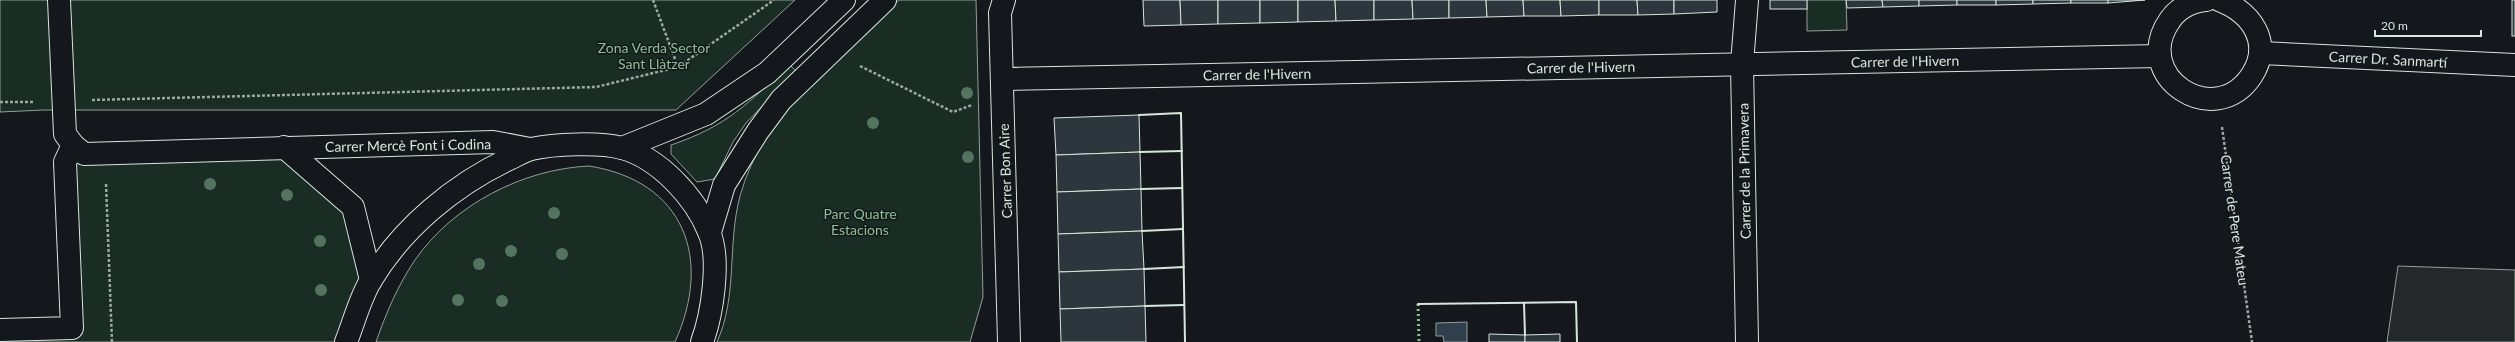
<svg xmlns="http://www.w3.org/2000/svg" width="2515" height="342" font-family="Lato,sans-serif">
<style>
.green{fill:#1a2d24;stroke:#939e99}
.parking{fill:#24282b;stroke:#939e99}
.water{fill:#2f3f4d;stroke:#939e99}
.building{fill:#2c363c;stroke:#d8e6dc}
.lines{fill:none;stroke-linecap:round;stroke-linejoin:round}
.minor-casing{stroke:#d8e6dc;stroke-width:24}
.tertiary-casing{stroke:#d8e6dc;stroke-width:24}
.path{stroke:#9da8a2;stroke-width:2.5;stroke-dasharray:3 2;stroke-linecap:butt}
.minor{stroke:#14181c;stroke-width:22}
.tertiary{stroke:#14181c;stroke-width:22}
.hedge{stroke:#8ac095;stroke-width:3;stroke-dasharray:2 3;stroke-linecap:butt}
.wall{stroke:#d8e6dc;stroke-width:2}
.tree{fill:#55745f}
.labels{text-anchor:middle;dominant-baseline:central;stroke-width:3;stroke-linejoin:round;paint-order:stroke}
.park-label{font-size:14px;fill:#8ac095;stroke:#14181c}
.street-label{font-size:14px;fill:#d8e6dc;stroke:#14181c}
</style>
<rect width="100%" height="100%" fill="#14181c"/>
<g class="green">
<path d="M0,0H795L676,110H44L0,112Z"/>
<path d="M899,0H976L983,297L970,342H717C738,295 727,245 740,196C763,112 838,56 899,0Z"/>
<path d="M1807,0H1846L1847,30L1807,31Z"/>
<path d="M789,64L796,71L746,123L733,142L715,179L697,182L671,154V145C727,126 748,104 789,64Z"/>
<path d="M284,147L353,207L366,262L346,342H0V330L72,328L65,162Z"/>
<path d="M589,166C684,181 713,258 675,342H376C386,313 398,285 415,260C453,205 523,169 589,166Z"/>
</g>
<path class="parking" d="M2398,266L2515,270V342H2387Z"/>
<path class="water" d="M1467,322V342H1444L1443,336H1436V323Z"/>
<g class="building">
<path d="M1143,0H1180L1181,25L1144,26Z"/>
<path d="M1180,0H1218V24L1181,25Z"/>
<path d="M1218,0H1260V23L1218,24Z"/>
<path d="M1260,0H1298V22L1260,23Z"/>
<path d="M1298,0H1335L1336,21L1298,22Z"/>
<path d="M1335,0H1374V20L1336,21Z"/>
<path d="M1374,0H1412L1413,19L1374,20Z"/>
<path d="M1412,0H1449V18L1413,19Z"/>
<path d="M1449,0H1486L1487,17L1449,18Z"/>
<path d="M1486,0H1523L1524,16L1487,17Z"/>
<path d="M1523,0H1560L1561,16H1524Z"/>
<path d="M1560,0H1599V15L1561,16Z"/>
<path d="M1599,0H1637L1638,15H1599Z"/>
<path d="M1637,0H1674V14L1638,15Z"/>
<path d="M1674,0H1717V12L1674,14Z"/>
<rect x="1770" y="0" width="37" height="9"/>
<path d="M1846,0H1882L1883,7L1847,8Z"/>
<path d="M1882,0H1919V6L1883,7Z"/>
<path d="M1919,0H1957V5L1919,6Z"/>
<rect x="1957" y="0" width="39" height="5"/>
<path d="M1996,0H2033V4L1996,5Z"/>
<path d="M2033,0H2071V3L2033,4Z"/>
<rect x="2071" y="0" width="37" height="3"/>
<path d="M2108,0H2145L2108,3Z"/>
<rect x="2512" y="0" width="3" height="36"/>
<path d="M1139,115L1140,152L1056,155L1054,118Z"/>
<path d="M1140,152L1141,189L1057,192L1056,155Z"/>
<path d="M1141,189L1142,231L1058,234L1057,192Z"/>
<path d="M1142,231L1144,269L1059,272L1058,234Z"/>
<path d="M1144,269L1145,306L1060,309L1059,272Z"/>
<path d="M1145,306L1146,342H1061L1060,309Z"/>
<path d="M1489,334L1525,335V342H1489Z"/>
<path d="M1560,334V342H1525V335Z"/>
</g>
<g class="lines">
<defs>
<g id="minor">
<path d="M59,0L65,134L73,145L84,154L493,142L530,149"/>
<path d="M1004,0L1000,13L1009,342"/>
<path d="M1747,0L1742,64L1747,342"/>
<path d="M2206,0C2192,1 2178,8 2170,20C2130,76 2215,132 2252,75C2273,42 2251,12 2219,0"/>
<path d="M2260,53L2515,65"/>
<path d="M1003,79L2160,56"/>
<path d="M284,147L353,207L371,280"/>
<path d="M0,330L72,328L65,162L73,145"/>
</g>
<g id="tertiary">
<path d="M622,148L706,114L767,73L844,0"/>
<path d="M710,232L724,185L758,131L781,100L885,0"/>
<path d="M346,342C354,322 360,298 371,280C402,228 454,185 509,159C516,156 523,151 531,149C554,144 599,142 622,148C659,158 695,197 709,232C721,259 712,315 702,342"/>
</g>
</defs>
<use href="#minor" class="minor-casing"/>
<use href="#tertiary" class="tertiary-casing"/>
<g class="path">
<path d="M653,0L678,67"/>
<path d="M860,66L953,112L972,105"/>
<path d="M92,100L596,87L678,67L774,0"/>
<path d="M0,102H33"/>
<path d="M2222,127L2252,342"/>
<path d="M106,184L112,342"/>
</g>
<use href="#minor" class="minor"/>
<use href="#tertiary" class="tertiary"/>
<path class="hedge" d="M1418,304L1419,342"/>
<g class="wall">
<path d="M1139,115L1181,113L1185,342"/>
<path d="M1140,152L1182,151"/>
<path d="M1141,189L1182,188"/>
<path d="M1142,231L1183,229"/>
<path d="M1144,269L1184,267"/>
<path d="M1524,303L1525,335"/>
<path d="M1418,304L1576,302L1577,342"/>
<path d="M1145,306L1184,305"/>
</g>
</g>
<g class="tree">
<circle cx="967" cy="93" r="6"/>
<circle cx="873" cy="123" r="6"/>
<circle cx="968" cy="157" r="6"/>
<circle cx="210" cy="184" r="6"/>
<circle cx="287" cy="195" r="6"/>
<circle cx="554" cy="213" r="6"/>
<circle cx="320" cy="241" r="6"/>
<circle cx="511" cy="251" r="6"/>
<circle cx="562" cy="254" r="6"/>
<circle cx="479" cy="264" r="6"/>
<circle cx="321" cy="290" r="6"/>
<circle cx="458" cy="300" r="6"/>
<circle cx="502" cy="301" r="6"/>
</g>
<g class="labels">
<g class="park-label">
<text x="654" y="47">Zona Verda Sector<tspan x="654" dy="16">Sant Llàtzer</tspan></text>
<text x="860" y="213">Parc Quatre<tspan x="860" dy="16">Estacions</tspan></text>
</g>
<g class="street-label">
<text transform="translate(2388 59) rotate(3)">Carrer Dr. Sanmartí</text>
<text transform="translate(1905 61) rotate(-1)">Carrer de l'Hivern</text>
<text transform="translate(1581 67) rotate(-1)">Carrer de l'Hivern</text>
<text transform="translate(1257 74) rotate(-1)">Carrer de l'Hivern</text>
<text transform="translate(408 145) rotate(-1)">Carrer Mercè Font i Codina</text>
<text transform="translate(1005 171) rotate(-92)">Carrer Bon Aire</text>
<text transform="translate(1744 171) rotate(-91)">Carrer de la Primavera</text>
<text transform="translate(2235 220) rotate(82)">Carrer de Pere Mateu</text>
</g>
</g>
<path d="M2375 30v6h106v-6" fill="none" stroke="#d8e6dc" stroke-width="2"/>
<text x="2381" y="30" font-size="12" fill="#d8e6dc" stroke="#14181c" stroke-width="3" paint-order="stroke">20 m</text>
</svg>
